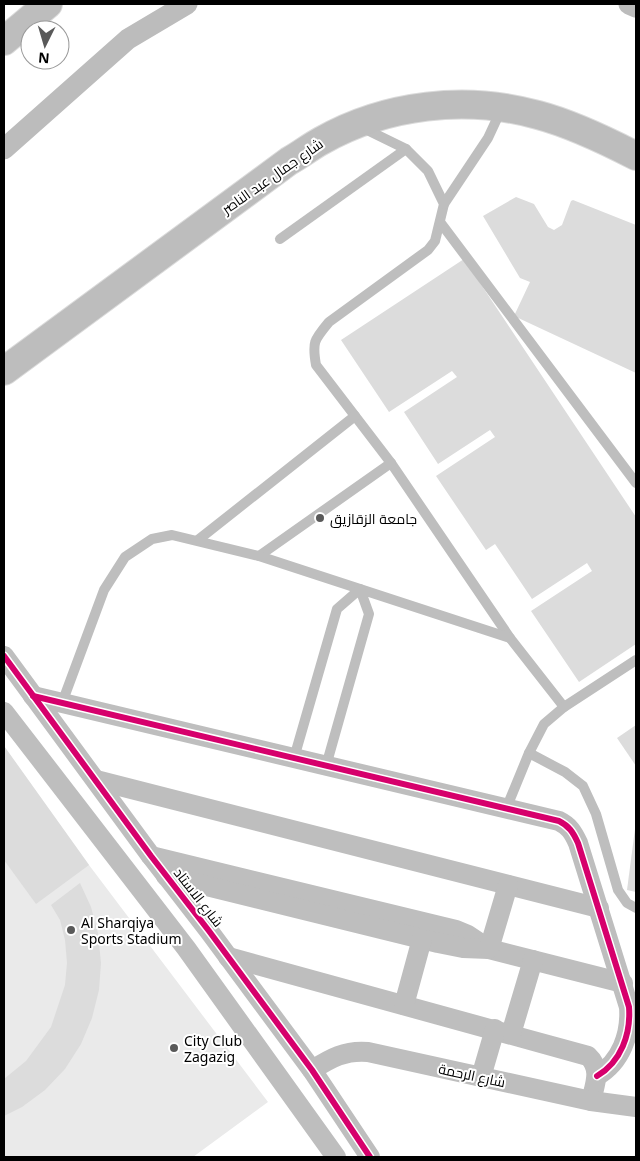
<svg xmlns="http://www.w3.org/2000/svg" width="640" height="1161" font-family="'Noto Sans',Cairo,sans-serif">
<style>
.green{fill:#eaeaea}
.lines{fill:none;stroke-linecap:round;stroke-linejoin:round}
.canal{stroke:#bcbcbc;stroke-width:21}
.building{fill:#dcdcdc}
.trunk-casing{stroke:#dbdbdb;stroke-width:30}
.service{stroke:#bebebe;stroke-width:10}
.minor{stroke:#bebebe;stroke-width:20}
.trunk{stroke:#bdbdbd;stroke-width:28}
.cycleway-casing{stroke:#fff;stroke-width:9}
.cycleway{stroke:#d6006c;stroke-width:6}
.poi-dot{fill:#595959;stroke:#fff;stroke-width:2}
.labels{text-anchor:middle;dominant-baseline:central;stroke-width:4;stroke-linejoin:round;paint-order:stroke}
.street-label{font-size:14px;fill:#000;stroke:#fff}
.poi-label{font-size:14px;fill:#000;stroke:#fff;text-anchor:start}
</style>
<rect width="100%" height="100%" fill="#fff"/>
<path class="green" d="M4,746L89,865L268,1102L193,1157H4Z"/>
<g class="lines">
<g class="canal">
<path d="M629,4L636,7"/>
<path d="M4,149L128,39L187,4"/>
</g>
</g>
<g class="building">
<path d="M516,197L534,204L548,227L554,230L562,225L571,201L573,200L636,225V373L514,316L530,282L520,278L483,216Z"/>
<path d="M464,259L636,517V644L579,682L531,611L592,571L587,563L532,599L495,544L486,550L436,476L495,437L490,430L438,464L404,412L457,377L452,371L389,412L341,340Z"/>
<path d="M636,725V766L617,738Z"/>
<path d="M4,746L89,865L36,904L4,860Z"/>
<path d="M635,829H636V892L627,890Z"/>
<path d="M80,883L91,907L98,933L101,963L99,990L92,1018L81,1044L65,1069L45,1090L22,1107L4,1116V1079L26,1061L51,1027L65,985L67,963L65,940L60,920L51,905Z"/>
</g>
<g class="lines">
<defs>
<g id="trunk">
<path d="M4,41L48,4"/>
<path d="M4,371L289,161C300,155 310,147 321,141C386,104 466,95 538,115C572,124 605,140 636,156"/>
</g>
</defs>
<use href="#trunk" class="trunk-casing"/>
<g class="service">
<path d="M361,127L406,149L428,171L444,204L435,241L428,250L329,322C314,340 312,342 316,365L391,463L510,638L564,707"/>
<path d="M444,204L488,138L501,110"/>
<path d="M440,222L636,483"/>
<path d="M280,239L406,149"/>
<path d="M198,540L355,416"/>
<path d="M259,556L391,463"/>
<path d="M62,703L104,590L125,557L152,539L172,535L259,556L510,638"/>
<path d="M529,753L565,772L583,786L596,814L618,890L627,903L636,908"/>
<path d="M294,758L337,609L360,589L369,614L326,766"/>
<path d="M506,809L529,753L544,724L564,707L636,660"/>
</g>
<g class="minor">
<path d="M4,656L151,856L209,931L312,1070L370,1157"/>
<path d="M33,696L559,821C569,826 573,832 578,843L629,1007C631,1034 621,1062 597,1076"/>
<path d="M4,712L186,948L336,1157"/>
<path d="M96,780L599,908"/>
<path d="M151,856L456,930L468,935L489,949"/>
<path d="M166,876L438,943L463,948L489,949L623,983"/>
<path d="M489,949L508,885"/>
<path d="M228,957L588,1056C602,1069 595,1084 591,1101"/>
<path d="M404,1005L422,939"/>
<path d="M511,1034L533,960"/>
<path d="M312,1070C331,1058 345,1050 368,1052L591,1101L636,1107"/>
<path d="M481,1077L495,1029"/>
</g>
<use href="#trunk" class="trunk"/>
<defs>
<g id="cycleway">
<path d="M4,656L151,856L209,931L312,1070L370,1157"/>
<path d="M33,696L559,821C569,826 573,832 578,843L629,1007C631,1034 621,1062 597,1076"/>
</g>
</defs>
<use href="#cycleway" class="cycleway-casing"/>
<use href="#cycleway" class="cycleway"/>
</g>
<g class="poi-dot">
<circle cx="320" cy="518" r="5"/>
<circle cx="71" cy="930" r="5"/>
<circle cx="174" cy="1048" r="5"/>
</g>
<g class="labels">
<g class="street-label">
<text transform="translate(272 176) rotate(-35)">شارع جمال عبد الناصر</text>
<text transform="translate(199 897) rotate(52)">شارع الاستاد</text>
<text transform="translate(472 1075) rotate(12)">شارع الرحمة</text>
</g>
<g class="poi-label">
<text x="330" y="518">جامعة الزقازيق</text>
<text x="81" y="922">Al Sharqiya<tspan x="81" dy="16">Sports Stadium</tspan></text>
<text x="184" y="1040">City Club<tspan x="184" dy="16">Zagazig</tspan></text>
</g>
</g>
<rect width="640" height="1161" fill="none" stroke="#000000" stroke-width="10"/>
<g transform="translate(45 45) rotate(185)"><circle r="24" fill="#ffffff" stroke="#999999"/>
<path d="M0-4L9 19L0 12L-9 19Z" fill="#595959"/>
<text y="-8" font-size="14" font-weight="bold" text-anchor="middle" fill="#000000">N</text>
</g>
</svg>
